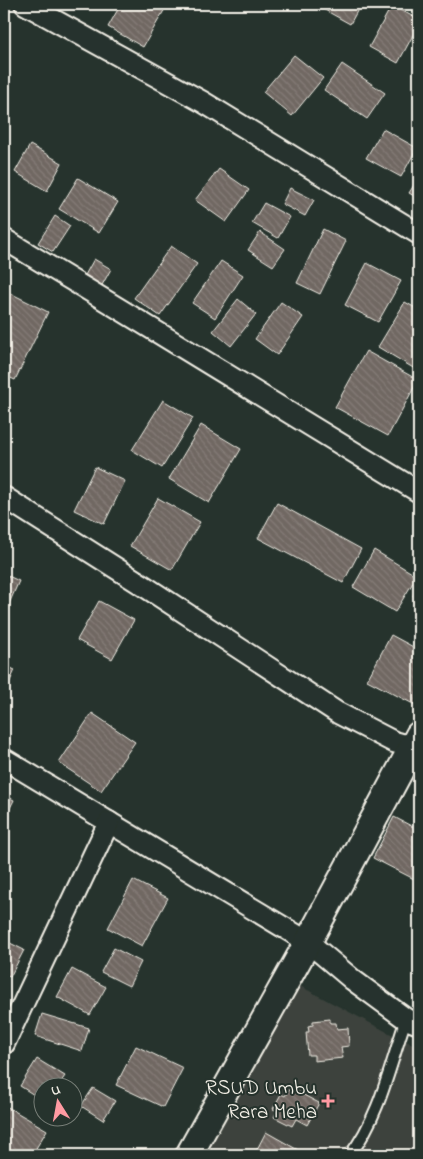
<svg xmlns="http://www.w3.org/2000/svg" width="423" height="1159" font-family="'Indie Flower',sans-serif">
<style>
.built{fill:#3c433d}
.building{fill:url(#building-back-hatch);stroke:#f4f1e8}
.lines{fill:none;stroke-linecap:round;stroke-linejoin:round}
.service-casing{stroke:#f4f1e8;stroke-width:14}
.minor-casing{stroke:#f4f1e8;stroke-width:24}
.tertiary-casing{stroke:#f4f1e8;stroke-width:30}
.service{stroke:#26332d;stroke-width:10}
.minor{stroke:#26332d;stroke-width:20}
.tertiary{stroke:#26332d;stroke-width:26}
.poi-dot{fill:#ff9aa2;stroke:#26332d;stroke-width:2}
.labels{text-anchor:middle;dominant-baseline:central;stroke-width:4;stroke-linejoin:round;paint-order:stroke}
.poi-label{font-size:21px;fill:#f4f1e8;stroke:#26332d;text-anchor:end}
</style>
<defs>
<pattern id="building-back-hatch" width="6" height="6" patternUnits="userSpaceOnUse" patternTransform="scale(1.25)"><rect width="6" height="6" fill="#706762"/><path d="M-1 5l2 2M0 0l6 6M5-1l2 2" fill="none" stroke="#857d78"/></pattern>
</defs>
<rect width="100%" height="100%" fill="#26332d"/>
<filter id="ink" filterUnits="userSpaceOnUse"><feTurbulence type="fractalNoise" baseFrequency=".02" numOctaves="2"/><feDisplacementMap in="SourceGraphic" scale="10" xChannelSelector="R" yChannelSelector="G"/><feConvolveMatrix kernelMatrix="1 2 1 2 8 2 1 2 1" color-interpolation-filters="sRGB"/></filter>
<g filter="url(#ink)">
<path class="built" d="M300,986L389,1033L419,1047V1155H206Z"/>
<g class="building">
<path d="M121,4H161L166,7L143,47L108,27Z"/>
<path d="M326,4H361L350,24L323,9Z"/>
<path d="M392,5L419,20V24L398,63L369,47Z"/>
<path d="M294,55L323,78L292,116L263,92Z"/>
<path d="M342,64L385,93L367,119L324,90Z"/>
<path d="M383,129L417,148L401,177L366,158Z"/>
<path d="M30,145L62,163L47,191L15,172Z"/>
<path d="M219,169L249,190L226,222L195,200Z"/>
<path d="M419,177V199L409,193Z"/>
<path d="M78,178L118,202L99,233L59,209Z"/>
<path d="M290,188L314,200L305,216L282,204Z"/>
<path d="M264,203L290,217L278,238L252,223Z"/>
<path d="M55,216L70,226L53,252L38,243Z"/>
<path d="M323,229L346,241L320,294L297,283Z"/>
<path d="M260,232L285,249L273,266L248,250Z"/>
<path d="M171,246L197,264L160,316L134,298Z"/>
<path d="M94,259L111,269L101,287L84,277Z"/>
<path d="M221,261L243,275L215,318L192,303Z"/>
<path d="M367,263L401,281L378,322L345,305Z"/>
<path d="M10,293L48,312L15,380L4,375V306Z"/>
<path d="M238,299L256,314L231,346L213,331Z"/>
<path d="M281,302L303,317L277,355L255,339Z"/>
<path d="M405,302L419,310V361L415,369L378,347Z"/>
<path d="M366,351L418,380L388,436L335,407Z"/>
<path d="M163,400L193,418L162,468L132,450Z"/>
<path d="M201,425L241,449L209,503L169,479Z"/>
<path d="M95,467L125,481L104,524L74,510Z"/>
<path d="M158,498L200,522L172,570L130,546Z"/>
<path d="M277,503L361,549L343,583L258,538Z"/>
<path d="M374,550L417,576L395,612L353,587Z"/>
<path d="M4,574L19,581L4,615Z"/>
<path d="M419,584V599L413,596Z"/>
<path d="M99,601L134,620L112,659L77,640Z"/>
<path d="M391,635L419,650V707L367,680Z"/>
<path d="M4,665L15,670L6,690L4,689Z"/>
<path d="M92,713L135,742L101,791L59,763Z"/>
<path d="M4,795L14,800L4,820Z"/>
<path d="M394,817L419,830V869L414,879L373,858Z"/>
<path d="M133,880L168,898L142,946L108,928Z"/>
<path d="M4,940L24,950L10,977L4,974Z"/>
<path d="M114,948L141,962L129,986L101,972Z"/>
<path d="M72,969L106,987L90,1015L57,997Z"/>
<path d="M42,1014L89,1028L82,1051L35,1036Z"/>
<path d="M330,1019V1023H336L337,1029L348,1028L349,1046L341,1047L343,1058L314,1061V1055H308L306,1032H309L308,1026L313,1025V1021Z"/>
<path d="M136,1046L183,1068L163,1107L116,1085Z"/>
<path d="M37,1059L65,1076L58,1086H42V1100L20,1086Z"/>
<path d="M93,1088L115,1101L103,1120L81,1106Z"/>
<path d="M290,1088L319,1103L307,1125L296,1119L292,1126L274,1117L277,1111L273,1109L281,1094L285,1096Z"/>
<path d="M4,1105L47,1130L32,1155H13L4,1150Z"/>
<path d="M266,1132L298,1150L295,1155H254Z"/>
</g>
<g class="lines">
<defs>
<path id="service" d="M350,1155C380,1116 390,1065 406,1019"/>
<g id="minor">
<path d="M25,4L203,102L419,234"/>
<path d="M4,239L108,302L419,492"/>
<path d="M4,497L141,584L338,713L394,742L412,747L419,752"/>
<path d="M4,759L308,942L353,980L406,1019L419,1024"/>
<path d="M4,1044L109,822"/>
</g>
<path id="tertiary" d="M189,1155L308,942L419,735"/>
</defs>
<use href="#service" class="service-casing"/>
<use href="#minor" class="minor-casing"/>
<use href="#tertiary" class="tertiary-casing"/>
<use href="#service" class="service"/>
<use href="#minor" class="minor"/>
<use href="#tertiary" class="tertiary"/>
</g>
</g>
<path class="poi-dot" d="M325.5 1093.5h5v5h5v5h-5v5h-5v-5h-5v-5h5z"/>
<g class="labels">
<g class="poi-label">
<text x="317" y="1089">RSUD Umbu<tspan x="317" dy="24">Rara Meha</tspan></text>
</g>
</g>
<rect width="423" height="1159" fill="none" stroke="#26332d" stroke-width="20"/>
<rect x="10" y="10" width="403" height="1139" fill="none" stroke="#f4f1e8" stroke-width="2" filter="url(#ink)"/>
<g transform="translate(58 1102) rotate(349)"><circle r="24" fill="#26332d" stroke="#787f78"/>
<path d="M0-4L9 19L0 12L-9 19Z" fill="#ff9aa2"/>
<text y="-8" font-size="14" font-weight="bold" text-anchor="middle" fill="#f4f1e8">U</text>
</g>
</svg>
